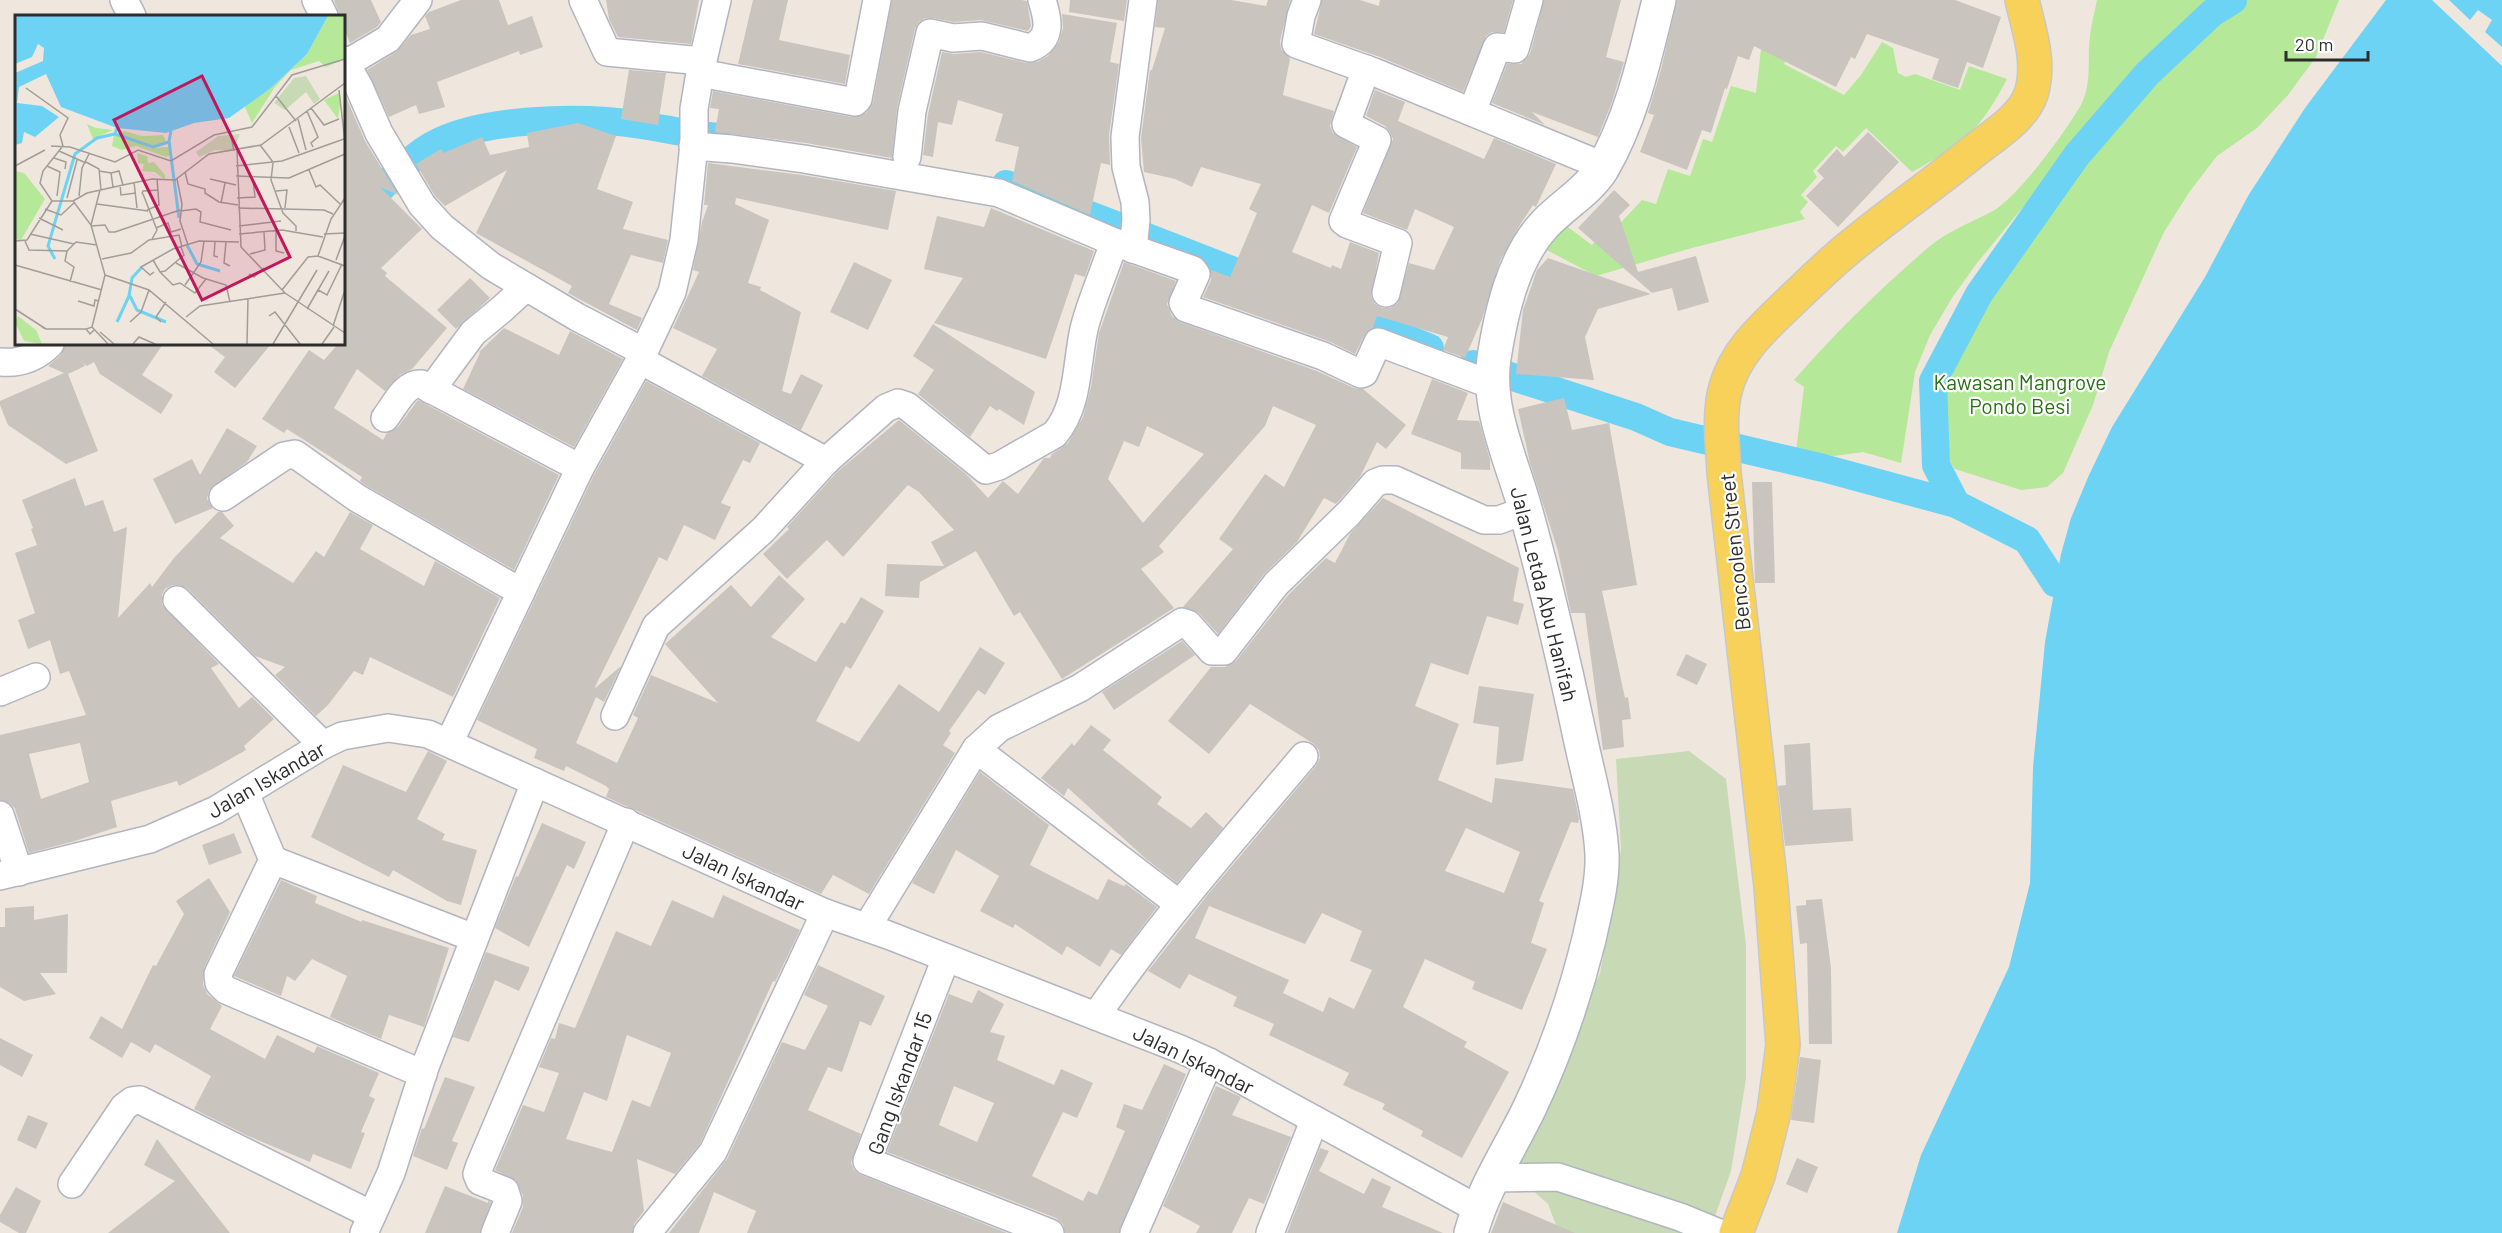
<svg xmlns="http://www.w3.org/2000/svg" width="2502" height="1233" font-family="Barlow,sans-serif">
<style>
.green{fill:#b5e898}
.cemetery{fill:#c7dab5}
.water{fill:#6dd3f5}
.pier{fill:#efe7de}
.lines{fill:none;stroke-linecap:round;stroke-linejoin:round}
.canal{stroke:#6dd3f5;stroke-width:28}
.building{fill:#cac4be;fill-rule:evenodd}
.street-casing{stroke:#b2b5c1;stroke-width:30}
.secondary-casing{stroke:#b2b5c1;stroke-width:36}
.primary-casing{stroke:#c8c8c8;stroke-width:36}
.street{stroke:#fff;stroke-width:27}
.secondary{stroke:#fff;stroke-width:33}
.primary{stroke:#f8d15a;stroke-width:33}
.labels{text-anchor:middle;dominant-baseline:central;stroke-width:4.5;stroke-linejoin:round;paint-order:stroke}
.park-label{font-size:21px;fill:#2a6f17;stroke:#fff}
.street-label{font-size:21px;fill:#2d2d2d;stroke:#fff}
.inset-river{fill:none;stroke:#6dd3f5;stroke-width:3}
.inset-road{fill:none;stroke:#a19d97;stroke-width:1.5}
.view{fill:#c2185b;fill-opacity:0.15;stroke:#c2185b;stroke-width:3}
.inset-edge{fill:none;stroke:#2d2d2d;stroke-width:3}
</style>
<rect width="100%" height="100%" fill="#efe7de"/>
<g class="green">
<path d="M2097,0H2213L2182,22L2141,63L1977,263L1952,298L1930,335L1915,372L1901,463L1863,452L1834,456L1796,451L1804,387L1794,380C1836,332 1881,288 1930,246C1948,231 1972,222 1993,211C2019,196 2067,130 2082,103C2092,82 2087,57 2090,36C2091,24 2095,12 2097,0Z"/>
<path d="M2247,0H2339L2316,57L2288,95L2257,128L2217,156L2190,191L2164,232L2109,352L2093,405L2063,473L2047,487L2021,490L1955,469C1943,453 1937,424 1941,404C1957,332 2018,254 2060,196C2083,164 2104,130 2131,102C2166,64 2204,29 2247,0Z"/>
<path d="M1799,34L1784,64L1844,95L1861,75L1882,42L1893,48L1898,73L1906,77L1915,74L1960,90L1969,66L2007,79C1980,131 1963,144 1912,172L1866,128L1843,152L1836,146L1813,171L1817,177L1801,195L1808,202L1800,212L1805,219L1688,249L1596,276L1543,248L1565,225L1592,245L1607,228L1612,232L1642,200L1656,204L1668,169L1690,176L1703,139L1712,142L1731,86L1756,93L1762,41Z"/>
</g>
<path class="cemetery" d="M1689,751L1726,779L1746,945V1079L1731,1171L1709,1233H1559L1548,1204L1504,1165L1561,1045L1600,974L1621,850L1616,759Z"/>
<path class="water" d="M2386,0H2502V1233H1897L1921,1155L2009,967L2030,883L2033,767L2045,642L2061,554L2071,518L2089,475L2112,427L2205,277L2248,196L2305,108Z"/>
<path class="pier" d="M2432,0H2449L2470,20L2478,10L2492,20L2485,32L2502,47V66Z"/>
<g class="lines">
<g class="canal">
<path d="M1006,184C1094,215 1181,251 1268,284"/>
<path d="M344,232C367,203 393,172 423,151C472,116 584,116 641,125C667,129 692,135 718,137"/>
<path d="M1339,311L1430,348"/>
<path d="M1473,364L1636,417L1670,432L1823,468L1956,504L2027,540L2055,583"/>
<path d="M1956,504L1936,465L1933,381L1979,294L2077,155L2147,74L2212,13L2233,0"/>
</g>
</g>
<g class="building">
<path d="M334,0H371L381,22L377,27L350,43L344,28V16H340Z"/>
<path d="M461,0H499L508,25L532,16L543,47L520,55L519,51L437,82L445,107L419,114L416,105L389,117L367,70L396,52L411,35L430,29L425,16L429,12Z"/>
<path d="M606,0H699L691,44L618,37L609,19Z"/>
<path d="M753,0H788L779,40L850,55L845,84L738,64Z"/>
<path d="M892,0H1021L1027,1L1031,26L1028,31L981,20L954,22L933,18H925L919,22L915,29L897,108L892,158L806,143L715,132L719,109L710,108L713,91L852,117L866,113L873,102Z"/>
<path d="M1070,0H1127L1124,21L1069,12Z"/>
<path d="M1158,0H1231L1266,6L1268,0H1290L1280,41L1281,49L1290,59L1283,95L1334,111L1330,126L1333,133L1357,147L1329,213L1312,205L1292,252L1331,268L1332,265L1341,269L1350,242L1379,253L1371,297L1375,304L1382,308H1390L1398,303L1409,263L1434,270L1454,227L1415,209L1407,230L1363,213L1393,139L1390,132L1385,126L1366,116L1375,90L1405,102L1398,121L1484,159L1494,138L1556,164L1536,207L1533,205L1518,228L1500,261L1482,319L1465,358L1443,350L1448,337L1377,316L1373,328L1364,336L1355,354L1328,341L1203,297L1211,280V270L1230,277L1257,213L1249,209L1261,184L1201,167L1192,187L1175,179L1144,172L1141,138L1150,70H1152L1165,28L1155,27Z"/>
<path d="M1322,0H1360L1379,6L1380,0H1513L1504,32H1492L1486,36L1463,92L1380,57L1314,34Z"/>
<path d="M1544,0H1621L1606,57L1624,62L1612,102L1598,137L1532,112L1545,125L1492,103L1507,64H1521L1530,54Z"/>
<path d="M1677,0H1955L2001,17L1983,68L1967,62L1958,88L1932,79L1939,59L1867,34L1855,59L1851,57L1836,87L1754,46L1749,60L1738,56L1727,89L1725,88L1711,133L1702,130L1687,170L1640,152L1654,115L1648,113L1661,70Z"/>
<path d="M1062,14L1117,23L1110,62L1119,64L1109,135L1110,165L1101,163L1090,215L1012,181L1019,147L995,141L1003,114L958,100L952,125L938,122L933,157L923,155L928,114L942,52L954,54L981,52L1026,63L1037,62L1048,56L1059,42L1063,28Z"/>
<path d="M629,70L666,73L658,125L621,119Z"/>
<path d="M344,95H345L365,141L398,195L380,187L422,229L381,268L387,273L385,276L447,328L412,369L400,375L385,391L357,369L334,408L383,440L387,433L398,427L418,400L559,475L514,570L365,485L360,481L362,477L287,429L284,433L262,419L309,350L324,360L338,344H344Z"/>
<path d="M578,123L616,136L597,189L633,202L623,229L668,240L663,263L631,255L609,304L642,318L637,330L568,293L572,286L476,233L507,170L445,206L435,196L416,164L441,149L443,153L482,137L490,155L529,147L527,133Z"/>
<path d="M1868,132L1899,162L1838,227L1806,196L1824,178L1817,171L1837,149L1844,157Z"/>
<path d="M708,163L802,175L896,191L888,230L736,198L735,204L769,220L748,283L761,287L760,290L801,312L782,391L791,394L801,374L823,385L801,430L702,376L717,349L673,328L699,272L693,270L702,222L708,205H704Z"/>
<path d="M1614,190L1630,205L1619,216L1638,272L1696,256L1709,302L1678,311L1672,288L1652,293L1578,228Z"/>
<path d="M991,208L1094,251L1085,277L1075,274L1046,359L934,323L963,278L924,269L937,216L984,227Z"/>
<path d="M1548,258L1651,294L1598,309L1585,337L1594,380L1516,374L1523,310L1537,270Z"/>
<path d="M854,262L892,280L868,330L830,312Z"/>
<path d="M1124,262L1176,281L1167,304L1172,316L1180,322L1317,371L1354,388L1363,389L1406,425L1386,449L1377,442L1360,477L1336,504L1324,498L1297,542L1264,574L1218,634L1199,613L1183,607L1233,549L1219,539L1265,474L1284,487L1316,425L1273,406L1265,426L1159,546L1164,552L1141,569L1174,608L1062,679L1020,612L1014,616L976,551L920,582L919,598L885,596L887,564L944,566L931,542L954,530L919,492L908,485L843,557L827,540L787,579L763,554L789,529L787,527L837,472L899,420L966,474L988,498L1003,481L1018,494L1044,458H1050L1052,454L1068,443L1083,417L1091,387L1099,333ZM1147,426L1204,454L1143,523L1108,479L1124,441L1139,447Z"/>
<path d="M470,278L490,298L456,329L437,310Z"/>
<path d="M933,324L1035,392L1024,425L999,409L997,411L990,406L970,437L918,394L934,370L913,356Z"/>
<path d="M504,328L559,355L570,331L623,359L574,447L463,389L480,353L479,352Z"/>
<path d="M65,344H163L142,375L173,395L161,414L100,374L94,362L87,366L83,363L85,366L68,374L98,451L66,464L8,425L0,405V401L64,373L48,366L61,355Z"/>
<path d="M207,344H271L235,388L214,372L225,357Z"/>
<path d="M1432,379L1468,393L1457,420L1479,421L1490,460V470L1461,469V453L1411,434Z"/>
<path d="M646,381L760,443L750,463L743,460L721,503L731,507L715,540L684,525L667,561L659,557L594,689L621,666L604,702L596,697L576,743L617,763L638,718L633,715L651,675L718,703L665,644L731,585L751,607L779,575L805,599L771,637L816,662L841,622L845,624L861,597L884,611L851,669L846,666L816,721L859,742L899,684L939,712L980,647L1005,663L985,695L978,690L949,731L951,733L943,745L955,753L869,894L833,875L821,894L606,797L609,789L606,786L566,766L564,771L534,758L537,749L477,720L594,475Z"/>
<path d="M1564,398L1572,430L1609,423L1623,502L1637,585L1602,591L1625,698L1628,697L1631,719L1622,720L1624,747L1603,750L1585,613H1571L1558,551L1530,463L1518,409Z"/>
<path d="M227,428L257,446L247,462L209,490L207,499L213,508L175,524L153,479L192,459L200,475Z"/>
<path d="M75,478L85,506L103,500L114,532L127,527L118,618L150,583L152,587L174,558L218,512H222L234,526L220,538L293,583L316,551L324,557L350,512L373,525L360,549L424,586L435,561L500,598L453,697L370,657L363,675L354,671L328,705L316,716L275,675L285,667L255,656L188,589L180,585H172L165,589L162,595V605L219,664L211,668L239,708L252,697L274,719L244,746L246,750L216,767L179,786L177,781L111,801L117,827L75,841L29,853L15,809L10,803L0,800V735L86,715L69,671L60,674L50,640L28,649L18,620L35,613L15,553L37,545L31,529L33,528L22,500ZM80,743L89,782L41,799L29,754Z"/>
<path d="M1752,482H1772L1775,583H1755Z"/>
<path d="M1383,498L1519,568L1513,601L1524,604L1518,625L1487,616L1468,675L1431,663L1415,706L1459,724L1438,780L1492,803L1495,778L1573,789L1579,819L1578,823L1571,822L1539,901L1544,903L1531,943L1547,949L1522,1010L1472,989L1475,982L1425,959L1403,1007L1467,1042L1464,1047L1509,1072L1462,1158L1421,1136L1423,1131L1382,1109L1385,1104L1343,1085L1349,1073L1269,1035L1274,1024L1233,1006L1237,997L1189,974L1180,989L1148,971L1209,893L1316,766L1320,758L1319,750L1314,744L1250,704L1209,754L1168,721L1211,667H1225L1236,661L1288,595L1326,558L1335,563L1350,534ZM1466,828L1520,852L1504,893L1445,871ZM1209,906L1305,944L1322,913L1362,931L1350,961L1372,970L1354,1009L1329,997L1323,1012L1283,993L1289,980L1195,938Z"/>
<path d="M1182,641L1195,655L1114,710L1102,692Z"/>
<path d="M1686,654L1707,664L1697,685L1676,675Z"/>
<path d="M1479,686L1534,694L1523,761L1496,765L1499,727L1473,723Z"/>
<path d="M1091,725L1111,740L1103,750L1162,797L1157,804L1191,828L1206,812L1223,828L1177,883L1145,858L1068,788L1064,796L1041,778L1072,743L1074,746Z"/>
<path d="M1810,743L1813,810L1851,808L1853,841L1785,846L1778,786L1786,785L1784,745Z"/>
<path d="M428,751L447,761L417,819L445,834L442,840L477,850L461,905L447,901L393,870L389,877L311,837L343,765L406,792Z"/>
<path d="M980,772L1049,825L1030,865L1098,900L1108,879L1124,886L1126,884L1157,907L1121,955L1111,949L1100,967L1067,946L1062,955L1015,924L1013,928L980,911L999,876L956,850L934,894L912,883Z"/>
<path d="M542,823L586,842L574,869L567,865L529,947L495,928L516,876L518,877Z"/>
<path d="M234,833L242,853L209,865L202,845Z"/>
<path d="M209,878L230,912L204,968L203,985L207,994L222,1006L210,1029L265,1059L277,1035L314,1053L317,1046L379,1073L369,1096L375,1099L361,1132L365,1133L351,1169L313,1154L310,1162L246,1135L194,1109L211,1076L155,1044L150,1053L131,1042L122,1058L89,1038L101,1016L122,1029L153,965L156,966L184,914L176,901Z"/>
<path d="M281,880L317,896L315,903L362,922V920L449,948L424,1027L389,1015L381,1039L330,1017L347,976L312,959L295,981L287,976L281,996L234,976Z"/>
<path d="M723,895L800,930L775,982L773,981L700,1144L675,1174L637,1159L644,1211L634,1224L632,1233H512L523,1207V1196L516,1180L495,1170L523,1105L544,1112L559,1073L539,1067L551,1038L555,1039L559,1023L575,1028L616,931L651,946L672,900L713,918ZM627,1035L671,1053L650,1107L632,1100L612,1152L566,1139L584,1092L607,1101Z"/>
<path d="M1822,899L1831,968L1832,1044H1809L1807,943L1800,944L1796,906L1806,905V900Z"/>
<path d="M34,906V920L68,914L67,973H40L56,994L24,1001L0,987V927H5V908Z"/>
<path d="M486,952L529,967V970L519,991L495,980L469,1042L453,1037Z"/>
<path d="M818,965L885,996L871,1026L860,1021L842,1072L828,1067L808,1110L861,1134L851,1163L854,1170L861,1175L1007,1233H747L756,1211L714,1192L699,1233H669L727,1159L782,1042L805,1050L828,1006L804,995Z"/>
<path d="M978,990L1004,1004L990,1032L1005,1036L997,1060L1054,1085L1061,1069L1093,1083L1077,1118L1063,1112L1032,1176L1083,1201L1088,1191L1097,1195L1125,1131L1116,1127L1124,1104L1142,1110L1164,1064L1186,1074L1119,1233H1065L1063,1224L1056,1218L887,1152L949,994L972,1003ZM954,1086L994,1103L977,1142L939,1125Z"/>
<path d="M0,1038L33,1055L22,1077L0,1065Z"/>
<path d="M1800,1057L1821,1060L1814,1123L1791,1120Z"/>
<path d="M445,1077L475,1087L452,1141L458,1143L447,1170L413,1156L422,1128L424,1129Z"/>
<path d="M1216,1086L1241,1097L1232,1115L1291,1137L1264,1204L1249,1198L1232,1233H1196L1200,1226L1163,1206Z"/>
<path d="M28,1115L48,1123L36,1149L17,1140Z"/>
<path d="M157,1139L197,1191L230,1233H108L175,1181L144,1165Z"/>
<path d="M1320,1148L1329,1151L1319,1171L1364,1194L1372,1178L1391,1187L1382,1207L1443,1233H1287Z"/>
<path d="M1797,1158L1818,1167L1807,1193L1786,1184Z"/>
<path d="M445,1186L488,1203V1201L491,1202L480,1233H425Z"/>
<path d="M16,1187L41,1201L26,1233H19L0,1222V1215Z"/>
<path d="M1503,1202L1575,1233H1491Z"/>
</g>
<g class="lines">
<defs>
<g id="street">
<path d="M124,0L132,16"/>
<path d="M316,0L324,16"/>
<path d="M583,0L607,52L702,61"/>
<path d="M1307,0L1301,16L1296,44L1374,72L1603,166"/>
<path d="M344,60L359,87L379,133L422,205L442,227L491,266L577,317L644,352"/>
<path d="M344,65L388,39L418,0"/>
<path d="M1366,69L1346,124L1377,140L1343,221L1347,224L1398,243L1386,293"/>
<path d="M700,73L855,102L858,99L877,0"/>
<path d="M1472,112L1497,47L1515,49L1529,0"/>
<path d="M693,146L732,149L804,159L999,193L1114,242L1193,270L1196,274L1183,303L1186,308L1323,356L1361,374L1364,373L1378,342L1492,385"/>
<path d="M907,157L912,111L930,33L953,38L982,36L1030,48C1053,39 1048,19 1042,0"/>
<path d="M1133,249L1136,220L1135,202L1126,167L1125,137L1143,0"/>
<path d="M640,360L826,461"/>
<path d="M0,362C20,364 36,358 50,344"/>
<path d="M431,390L473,333L502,309L526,287"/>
<path d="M385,418C394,407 405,382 421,384L580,468"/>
<path d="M223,497L284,456L295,454L357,498L521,592"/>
<path d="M177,600L323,745"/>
<path d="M0,692L36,677"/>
<path d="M615,716L656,626L763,530L826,461L886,408L898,403L907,406L986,470L999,466L1055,434C1079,405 1076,365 1084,329C1091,300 1105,271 1114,242"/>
<path d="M449,743L580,468L640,360L672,292L684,240L694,144V109L700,73L717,0"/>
<path d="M976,749L1179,904"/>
<path d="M245,793L273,860L218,974L219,983L226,990L423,1074"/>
<path d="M0,815L19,872"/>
<path d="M273,860L474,938"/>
<path d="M0,876L150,839L216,810L323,745L342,736L388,728L428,734L825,913L888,935L1180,1049L1209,1062L1478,1209"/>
<path d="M867,927L976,749L999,728L1080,688L1182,622L1188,624L1212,651H1224L1276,584L1349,513L1375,483L1383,480H1395L1484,520H1499L1526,510"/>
<path d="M946,958L867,1161L1050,1233"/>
<path d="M1096,1016C1159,924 1232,841 1304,756"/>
<path d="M1494,1178L1558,1177L1680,1217L1719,1233"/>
<path d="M72,1184L124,1107L132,1101L140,1100L372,1215"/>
<path d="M364,1233L391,1173L425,1067L535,782"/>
<path d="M495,1233L508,1201L505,1191L480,1181L477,1174L480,1165L626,822"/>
<path d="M647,1233L713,1152L825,913"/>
<path d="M1134,1233L1209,1062"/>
<path d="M1270,1233L1314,1121"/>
</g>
<path id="secondary" d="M1471,1233C1483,1188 1510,1149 1530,1107C1555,1054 1575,996 1589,939C1595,911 1603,883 1602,854C1600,816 1588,775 1580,737C1564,662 1547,587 1526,512C1513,463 1486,410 1494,358C1501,313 1513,258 1545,224C1562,206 1589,190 1602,169C1632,118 1645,57 1659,0"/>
<path id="primary" d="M1736,1233L1758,1176L1774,1112L1783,1045L1771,887L1724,473C1723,444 1718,415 1726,387C1736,351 1765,326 1791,301C1812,281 1832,261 1855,243C1894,211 1935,183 1974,151C1993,136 2023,118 2031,94C2041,63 2029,30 2022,0"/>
</defs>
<use href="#street" class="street-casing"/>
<use href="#secondary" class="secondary-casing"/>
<use href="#primary" class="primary-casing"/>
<use href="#street" class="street"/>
<use href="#secondary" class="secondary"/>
<use href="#primary" class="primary"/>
</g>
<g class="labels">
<g class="park-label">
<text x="2020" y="381">Kawasan Mangrove<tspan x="2020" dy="24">Pondo Besi</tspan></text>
</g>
<g class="street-label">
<text transform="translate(1734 552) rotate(-96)">Bencoolen Street</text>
<text transform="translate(1545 594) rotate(76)">Jalan Letda Abu Hanifah</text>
<text transform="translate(266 779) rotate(-30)">Jalan Iskandar</text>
<text transform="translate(744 876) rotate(25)">Jalan Iskandar</text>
<text transform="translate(1194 1059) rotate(26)">Jalan Iskandar</text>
<text transform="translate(899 1083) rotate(-70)">Gang Iskandar 15</text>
</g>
</g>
<g transform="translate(15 15)">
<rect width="330" height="330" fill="#efe7de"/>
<path d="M313,1H330V44L311,52L304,46L276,55L260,72L237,108L229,90L256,73L292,39ZM324,78L326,83L323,104L309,85ZM72,109L81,113L98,115L78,124ZM109,116L127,121L148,120L152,128L144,131L124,129L101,119ZM99,120L136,133L153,132L156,140L151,142L121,131L107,135L97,131ZM122,138L132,141L133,148L139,147L150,160V165L140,157L127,156L129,149L123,148ZM0,156L9,158L30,184L6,225L0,224ZM3,301L21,315L27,329L9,326L0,307Z" fill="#b5e898"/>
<path d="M291,61L305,84L299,89L291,77L270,95L259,88L279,63ZM225,119L218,136L200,135L184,142L181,137L203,121Z" fill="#c7dab5"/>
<path d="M0,1H313L292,39L256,73L214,103L179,108L151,118L102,113L46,92L31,59L4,72L2,88L27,91L44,102L20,122L9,117L7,128L0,130V58L28,46L29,33L23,29L17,42L0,49Z" fill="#6dd3f5"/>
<path class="inset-river" d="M156,116L154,126L164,203M100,119L138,132L154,127M172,230L182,249L205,256M40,244L33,231L60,139L82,123L100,119L102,113M115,281L122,295L151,307M102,307L114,281L117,263L127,252"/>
<path class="inset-road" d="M11,73L53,103L45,120L48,131M324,75L330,127M261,81L281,106M296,93L309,110L324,104M292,96L303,122L296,128L298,132M283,104L291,135M274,112L284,138M215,117L219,136M245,130L258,147M36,131L55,132L100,147L123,135L156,146L199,120L237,112L277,60L330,44M44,136L71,148M222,136L226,232L270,278L330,318M39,143L51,147L50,154M71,147L84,154L86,175M258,148L256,165L268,198L281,211V216M0,151L30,135M32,151L45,157L42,181M221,151L267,146L329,124M294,155L301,172L305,170L325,189M84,156L96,158L98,172M170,157L173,169L190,174V178L204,187L223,190M96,158L104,156L108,170M221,161L274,163L330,139M162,164L167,189L165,206L173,230M195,164L221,170M119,167L122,193M105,170L106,180L121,178M261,176L272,175L270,193M127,179L128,176L143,175M128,179L142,215L137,224M64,181L67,153L74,139M52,183L62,145M222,183L240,182L238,165M330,183L316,204L303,241L330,251M37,186L25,168L28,156L47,132M37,186H58M58,186L72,178L108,170L137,164L160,165L194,139L246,130L330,68M58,186L76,210L90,260L77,312M206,188L210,168M82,189L133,196M223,193L309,195L318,199M30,194L46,200L60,187M132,195L144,190L142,164M165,196L181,194L186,197L185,207L216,215M24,203L48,215M76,210L85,175M76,211L90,210L94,217H100L165,195M224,211L266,206M141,213L153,208L156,217L166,214M261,215V236L269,238M15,219L59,229M224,219L267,215L308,222M309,219L330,218M0,226L12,225L37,186M10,226L14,235L52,236L61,227L82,230M200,227L199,241L203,242M211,227L209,248L215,251M52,236L50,246L59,252L55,267M235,239L250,235L249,217M87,244L116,238L134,225L164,220L167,232M138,245L145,257L150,256L169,240L166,232M321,245L330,221M161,248L188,263L211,270L215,287M0,250L87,275M314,256L303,275L312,280L327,249M139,257L135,260L126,252L158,234L184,226L224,227M145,257L158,270L165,268L180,278L191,264M234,259L239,262L249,253M90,260L134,275L198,329M170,270L186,247L189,226M267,275L293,242L303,241M63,286L79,291L80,285L84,286M0,294L31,314L27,312M292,294L303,275M254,301L260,297L285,329M171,302L185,291L270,278M115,307L126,297L134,275M146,307L141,302L151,287M318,311L330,275M31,314H71M79,315L75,319L71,314L77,312L93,329M85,317L99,329M118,329L124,322L140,329M232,329L233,283M258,329L302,255M307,329L319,312"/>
<path class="view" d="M187,61L275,242L187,285L99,105Z"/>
<rect width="330" height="330" class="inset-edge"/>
</g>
<path d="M2286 51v9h82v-9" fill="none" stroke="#2d2d2d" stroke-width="3"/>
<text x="2295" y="51" font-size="18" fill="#2d2d2d" stroke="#ffffff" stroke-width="4.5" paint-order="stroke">20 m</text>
</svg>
